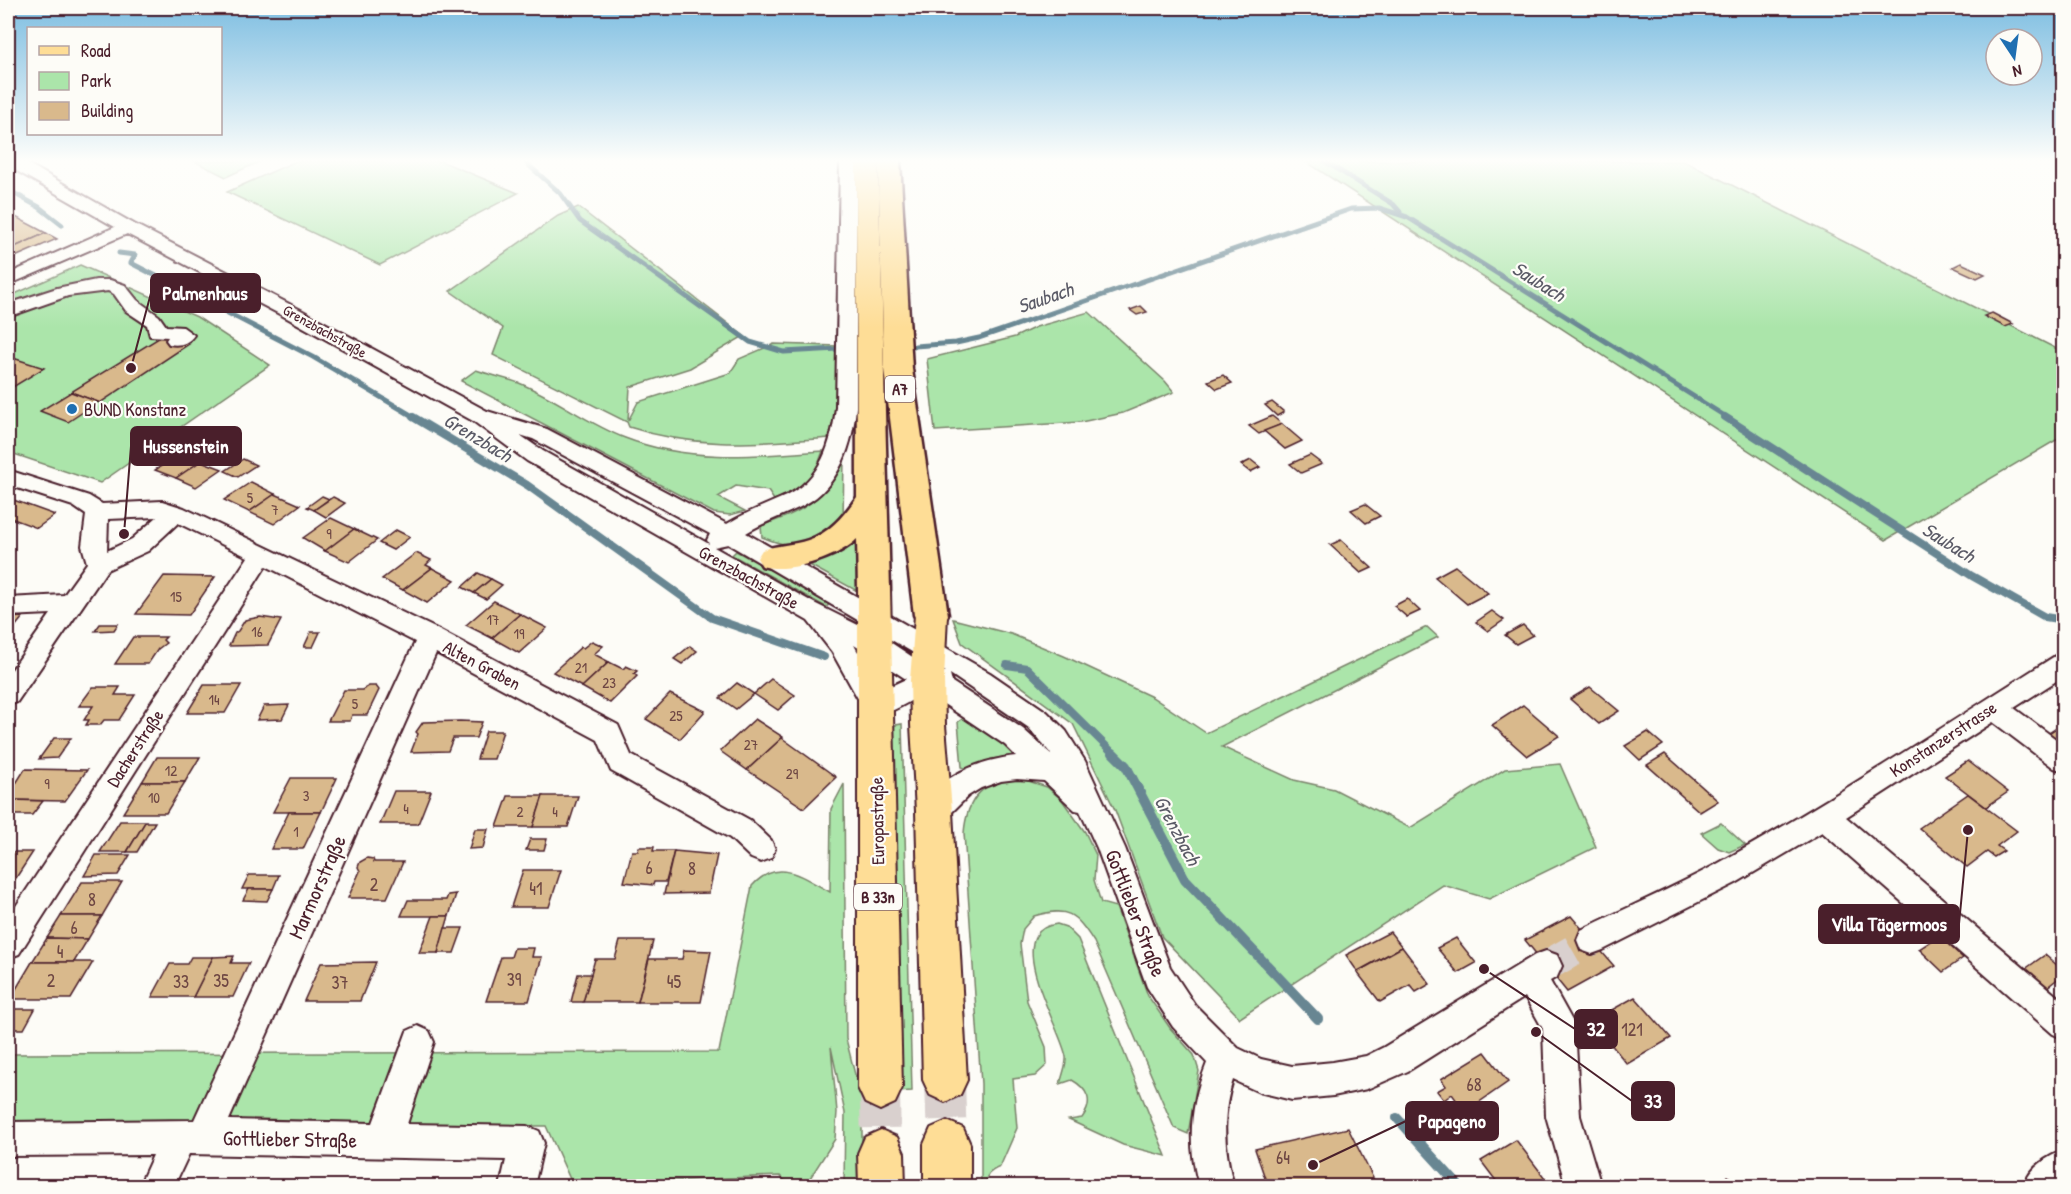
<svg xmlns="http://www.w3.org/2000/svg" width="2071" height="1194" font-family="'Patrick Hand',sans-serif">
<style>
.green{fill:#abe5aa;stroke:#7a826a;stroke-width:1.5}
.lines{fill:none;stroke-linecap:round;stroke-linejoin:round}
.stream-far2{stroke:#678692;stroke-width:5}
.stream-far1{stroke:#678692;stroke-width:8}
.stream{stroke:#678692;stroke-width:10}
.building{fill:#d9b98c;stroke:#4a1f2b;stroke-width:1.5}
.minor-tunnel{stroke:#d9d0ce;stroke-width:31;stroke-dasharray:31 16;stroke-linecap:butt}
.major-tunnel{stroke:#d9d0ce;stroke-width:40;stroke-dasharray:40 20;stroke-linecap:butt}
.minor-casing{stroke:#4a1f2b;stroke-width:4}
.major-casing{stroke:#4a1f2b;stroke-width:4}
.highway-casing{stroke:#4a1f2b;stroke-width:5}
.minor{fill:#fdfcf7;fill-rule:evenodd}
.major{fill:#fedd96;fill-rule:evenodd}
.highway{fill:#fedd96;fill-rule:evenodd}
.poi-dot{fill:#1f6fb2;stroke:#fdfcf7;stroke-width:2}
.labels{text-anchor:middle;dominant-baseline:central;stroke-width:4.5;stroke-linejoin:round;paint-order:stroke}
.far-street-label{font-size:15px;fill:#4a1f2b;stroke:#fdfcf7}
.number-label{font-size:15px;fill:#6e4643}
.shield{fill:#fdfcf7;stroke:#806168;stroke-width:1.5}
.shield-label{font-size:16px;font-weight:bold;fill:#4a1f2b}
.poi-label{font-size:18px;fill:#4a1f2b;stroke:#fdfcf7;text-anchor:start}
.street-label{font-size:18px;fill:#4a1f2b;stroke:#fdfcf7}
.near-number-label{font-size:18px;fill:#6e4643}
.water-label{font-size:20px;font-style:italic;fill:#5b5b67;stroke:#fdfcf7}
.near-street-label{font-size:21px;fill:#4a1f2b;stroke:#fdfcf7}
.leader{fill:none;stroke:#4a1f2b;stroke-width:2}
.callout-dot{fill:#4a1f2b;stroke:#fdfcf7;stroke-width:2}
.callout{fill:#4a1f2b;stroke:#4a1f2b;stroke-width:2}
.callout-label{font-size:20px;text-anchor:middle;font-weight:bold;fill:#fff}
</style>
<rect width="100%" height="100%" fill="#fdfcf7"/>
<filter id="ink" filterUnits="userSpaceOnUse"><feTurbulence type="fractalNoise" baseFrequency=".0167" numOctaves="2"/><feDisplacementMap in="SourceGraphic" scale="12" xChannelSelector="R" yChannelSelector="G"/><feConvolveMatrix kernelMatrix="1 2 1 2 8 2 1 2 1" color-interpolation-filters="sRGB"/></filter>
<g filter="url(#ink)">
<g class="green">
<path d="M194,161H261L226,177Z"/>
<path d="M296,161H441L518,193L380,265L227,192Z"/>
<path d="M1305,161H1684L2063,352V436L1886,540Z"/>
<path d="M578,207L744,336L690,368L630,387L628,421L638,402L730,373L739,359L774,344L838,346L837,413L831,438C759,443 699,450 629,427L627,422L493,355L503,328L450,291L558,216Z"/>
<path d="M80,265L197,317L270,365L100,483L8,452V297Z"/>
<path d="M1089,312L1165,381L1174,392L1123,413L1081,422L935,431L927,359L1015,337L1036,327Z"/>
<path d="M476,370C490,375 505,378 519,383C556,398 588,424 625,438C689,463 757,456 823,451C812,484 806,486 774,500L768,491L736,486L718,497L745,511L730,515L714,513L461,381Z"/>
<path d="M844,456L843,521C811,546 801,553 762,537L761,526C809,509 820,502 844,456Z"/>
<path d="M858,535L859,592L804,562Z"/>
<path d="M736,551L831,603L826,607L732,555Z"/>
<path d="M953,619L1011,634L1064,656L1152,697L1206,733L1427,627L1438,637L1222,747L1294,780L1334,789L1410,828L1505,769L1560,764L1596,847L1489,899L1443,885L1240,1018L1162,937L1115,810L1073,724L962,643Z"/>
<path d="M968,715L1014,750L1011,756L991,759L969,770L962,767L958,722Z"/>
<path d="M902,724L912,1091L898,1092L890,726Z"/>
<path d="M1019,778L1047,787L1062,800L1085,832L1096,855L1094,880L1101,903L1116,907L1148,996L1170,1028L1194,1055L1199,1071L1188,1134L1174,1128L1094,942C1075,913 1068,906 1034,916L1023,929L1020,944L1027,1001L1046,1047L1047,1065L1035,1076L1013,1079L1017,1128L1000,1167C990,1171 985,1175 986,1186H981V1084L964,833C967,797 983,781 1019,778Z"/>
<path d="M844,784L846,1039L862,1102V1186L844,1184L845,1113L831,1047L837,1112L835,1139L805,1186H791L780,1176L684,1180L570,1179L546,1126L8,1125V1054L719,1052L752,886C779,856 803,878 830,892L831,809Z"/>
<path d="M1721,823L1745,845L1729,852L1718,848L1701,833Z"/>
<path d="M1057,924L1066,927L1078,939L1166,1156L1123,1145L1069,1120L1082,1118C1094,1102 1088,1089 1072,1080L1060,1084C1062,1076 1067,1064 1066,1057C1062,1029 998,931 1057,924Z"/>
</g>
<g class="lines">
<g class="stream-far2">
<path d="M524,161L560,193L580,221L750,342L784,352L838,349"/>
<path d="M1324,161L1393,204L1400,212"/>
<path d="M8,190L39,207L62,225"/>
<path d="M119,253L135,255L131,263L313,357L416,418"/>
<path d="M915,346L956,343L979,338L1351,209L1379,208L1407,217L1728,418"/>
</g>
<g class="stream-far1">
<path d="M413,417L527,485L712,618L824,657"/>
<path d="M1725,417L1972,576L2045,617L2064,620"/>
<path d="M1007,665L1027,668L1114,754"/>
</g>
<g class="stream">
<path d="M1113,753L1126,766L1185,879L1318,1019"/>
<path d="M1397,1118L1459,1186"/>
</g>
</g>
<g class="building">
<path d="M8,213L46,233L8,250Z"/>
<path d="M46,233L57,239L8,260V250Z"/>
<path d="M1961,263L1985,274L1977,278L1953,267Z"/>
<path d="M1141,306L1147,312L1137,315L1130,310Z"/>
<path d="M1992,313L2013,324L2005,327L1984,316Z"/>
<path d="M162,336L189,344L100,403L71,392Z"/>
<path d="M13,358L44,368L8,390V361Z"/>
<path d="M1223,375L1232,383L1217,389L1208,381Z"/>
<path d="M71,392L98,402L68,422L40,411Z"/>
<path d="M1272,402L1284,412L1277,416L1265,405Z"/>
<path d="M1272,416L1282,424L1259,434L1249,426Z"/>
<path d="M1282,424L1302,441L1285,449L1264,431Z"/>
<path d="M181,453L201,461L176,478L155,470Z"/>
<path d="M1310,455L1322,464L1301,473L1290,464Z"/>
<path d="M243,459L256,465L238,477L225,471Z"/>
<path d="M1251,460L1260,467L1250,472L1241,465Z"/>
<path d="M201,461L222,469L196,487L176,478Z"/>
<path d="M251,482L275,494L249,512L224,500Z"/>
<path d="M275,494L300,505L274,524L249,512Z"/>
<path d="M322,496L329,499L314,510L307,507Z"/>
<path d="M333,497L345,503L326,517L314,510Z"/>
<path d="M8,498L55,515L37,528L8,517Z"/>
<path d="M1365,504L1380,516L1366,523L1351,510Z"/>
<path d="M331,518L354,529L325,551L303,538Z"/>
<path d="M354,529L377,540L349,562L325,551Z"/>
<path d="M396,530L410,537L393,550L379,543Z"/>
<path d="M1341,540L1372,568L1361,573L1330,545Z"/>
<path d="M416,553L431,560L426,565L432,568L403,590L382,579Z"/>
<path d="M1455,566L1488,593L1467,604L1435,577Z"/>
<path d="M432,568L455,580L427,603L403,590Z"/>
<path d="M478,573L491,579L474,593L462,587Z"/>
<path d="M164,576L215,577L189,615L136,614Z"/>
<path d="M491,579L502,585L486,599L474,593Z"/>
<path d="M1407,599L1420,611L1407,617L1394,606Z"/>
<path d="M494,601L520,614L492,638L466,625Z"/>
<path d="M1492,611L1504,620L1488,631L1476,622Z"/>
<path d="M520,614L547,628L519,653L492,638Z"/>
<path d="M23,617L14,628L8,629V618Z"/>
<path d="M260,617L281,620L268,645L229,646L235,633L238,631L245,620Z"/>
<path d="M100,624H118L114,630L95,631Z"/>
<path d="M1523,625L1533,635L1516,644L1505,635Z"/>
<path d="M311,632H320L313,647H304Z"/>
<path d="M133,637H166L163,640L166,643L158,649L148,664H115Z"/>
<path d="M592,641L603,646L594,654L609,662L582,687L553,672L581,647L583,648Z"/>
<path d="M690,646L697,651L682,664L674,659Z"/>
<path d="M609,662L623,669L626,666L637,671L634,674L637,676L610,703L582,687Z"/>
<path d="M771,679L795,695L778,710L754,694Z"/>
<path d="M737,683L754,694L736,709L720,698Z"/>
<path d="M204,685H241L225,713H187Z"/>
<path d="M369,686H376L379,690L367,715H352L350,721H328L344,690H362Z"/>
<path d="M93,687H120L115,695H135L119,720H104L100,725H86L89,720H84L93,706H79Z"/>
<path d="M1590,687L1619,711L1599,724L1570,699Z"/>
<path d="M670,694L705,711L680,739L646,719Z"/>
<path d="M289,705L282,719L257,720L264,706Z"/>
<path d="M1523,705L1559,736L1527,756L1492,725Z"/>
<path d="M755,719L783,737L747,770L720,751Z"/>
<path d="M460,721L482,722L476,738H453L448,751L411,752L418,734L416,732L423,722Z"/>
<path d="M2058,727L2064,731V747L2046,735Z"/>
<path d="M486,731H503L494,759H477Z"/>
<path d="M1648,732L1663,745L1640,760L1625,746Z"/>
<path d="M54,738H71L57,758L39,759Z"/>
<path d="M782,738L836,777L804,808L747,770Z"/>
<path d="M1665,754L1718,801L1700,812L1647,765Z"/>
<path d="M157,757H200L185,782H142Z"/>
<path d="M1968,761L2008,792L1986,807L1945,776Z"/>
<path d="M25,769L87,770L65,801L8,800V796Z"/>
<path d="M291,778H337L321,812H273Z"/>
<path d="M142,782H185L166,813H123Z"/>
<path d="M394,791H431L418,824H380Z"/>
<path d="M1968,794L2017,831L1997,846L2004,851L1994,857L1987,852L1967,867L1919,828Z"/>
<path d="M508,796H543L533,827H497Z"/>
<path d="M543,796H578L568,827H533Z"/>
<path d="M13,800L43,801L32,815H8V808Z"/>
<path d="M289,812H321L303,849H271Z"/>
<path d="M120,821H146L127,852H100Z"/>
<path d="M145,822H155L137,852H127Z"/>
<path d="M475,829H488L483,848L469,849Z"/>
<path d="M530,839H547L544,850H526Z"/>
<path d="M639,847H654L653,851H674L666,882H654L653,885L624,882L632,851H638Z"/>
<path d="M674,851L717,855L709,893L664,894Z"/>
<path d="M8,852H33L10,887H8Z"/>
<path d="M96,855H130L118,875L84,876Z"/>
<path d="M367,858L373,859L374,862H403L387,898H348L360,871L358,867L360,862Z"/>
<path d="M523,870H561L549,907H511Z"/>
<path d="M249,875H279L273,889H242Z"/>
<path d="M82,882H122L102,916H61Z"/>
<path d="M249,889H273L267,901L243,900Z"/>
<path d="M456,894L449,916H401L408,900H446L448,895Z"/>
<path d="M61,916H102L88,939L47,938Z"/>
<path d="M433,916H449L438,953H419Z"/>
<path d="M1571,916L1614,966L1567,992L1525,940Z"/>
<path d="M445,928H463L454,953H438Z"/>
<path d="M1390,932L1402,947L1358,971L1355,968L1346,955Z"/>
<path d="M1939,936L1963,958L1943,972L1919,949Z"/>
<path d="M47,938L88,939L74,962H32Z"/>
<path d="M1456,938L1476,963L1458,973L1437,948Z"/>
<path d="M620,941H653L638,1002H583L595,959H615Z"/>
<path d="M1402,947L1430,984L1416,992L1410,985L1380,1002L1357,972Z"/>
<path d="M514,948H534L532,957H542L529,1001H486L501,957H511Z"/>
<path d="M684,950L711,951L701,1002H638L649,959H682Z"/>
<path d="M2045,955L2064,971V974L2046,988L2025,969Z"/>
<path d="M234,956L231,963H249L233,997H193L213,957Z"/>
<path d="M191,957H213L193,997H152L170,964H187Z"/>
<path d="M32,962H93L71,999H10Z"/>
<path d="M376,962L360,1001H304L321,963Z"/>
<path d="M578,974H591L583,1002H571Z"/>
<path d="M1635,997L1671,1038L1627,1064L1592,1021Z"/>
<path d="M8,1009H35L24,1029H8Z"/>
<path d="M1485,1052L1508,1082L1465,1112L1452,1094L1444,1100L1437,1091L1446,1086L1441,1079Z"/>
<path d="M1348,1128L1375,1182L1374,1186H1262L1260,1183L1266,1181L1255,1149Z"/>
<path d="M1516,1140L1551,1186H1500L1481,1161Z"/>
<path d="M1728,1176L1737,1186H1715Z"/>
</g>
<g class="lines">
<path class="minor-tunnel" d="M1546,966L1592,940"/>
<g class="major-tunnel">
<path d="M945,1080L947,1144"/>
<path d="M880,1088L881,1153"/>
</g>
<defs>
<g id="minor">
<path d="M8,161H23L134,224L301,310L487,411L547,429L727,524C746,512 766,505 786,496C821,479 832,443 836,407L840,161H856V407C853,444 839,487 804,505C785,515 764,522 746,533L990,673L1047,712L1066,731L1085,761L1125,848L1170,967L1195,1005L1238,1048L1261,1059L1292,1066L1333,1062L1366,1056L1384,1047L1535,955L1546,951L1557,955L1562,966L1557,977L1550,981L1575,1026L1580,1116L1601,1186H1566L1546,1116L1543,1029L1525,997L1408,1071L1367,1089L1333,1096L1292,1100L1259,1092L1233,1080C1221,1115 1224,1151 1234,1186H1199C1187,1143 1190,1105 1207,1063L1173,1027L1147,987L1097,848L1080,811L1075,810L1044,781L1017,779L1001,781L981,788L968,796L944,820L934,823L924,820L920,811C937,776 980,760 1016,756L1005,745L926,692C909,701 885,720 866,713L832,652L808,621L527,461L473,421L287,318L127,234L8,285V274L115,227L8,166ZM520,435L533,439L710,534L707,540L709,544L543,451ZM728,544L946,672L932,670L884,638L814,603L714,547ZM854,645L906,679L880,691ZM950,674L1029,728L1052,755L1023,729L952,682Z"/>
<path d="M96,280H110L125,285L137,300L159,316L166,326L183,327L194,335C188,344 179,346 169,344L166,340L168,337L150,336L147,325L126,311L114,294L108,291L68,296L8,317V305L11,303L57,288Z"/>
<path d="M8,470L89,496L102,504L162,501L184,508L439,630L618,725L631,755L750,820L771,840L775,849L771,858L761,862L751,858L730,838L611,771L598,740L436,653L229,1120L373,1123L407,1031L418,1026L429,1031L434,1042L407,1124L527,1126L539,1131L544,1143L534,1186H500L506,1160L189,1154L174,1186H139L153,1155L8,1156V1122L194,1120L415,642L266,566L19,954L8,958V918L248,557L178,523L148,551L107,570L17,702L8,705V675L51,614L8,616V598L64,595L87,563L82,546L86,515L73,506L8,485ZM157,517L132,539L107,551L108,519Z"/>
<path d="M2064,653V676L2014,708L2064,745V771L2054,768L1993,722L1846,817L2064,1002V1039L2053,1034L1822,832L1736,883L1603,950L1592,954L1581,950L1577,940L1581,930C1626,908 1673,888 1717,864C1833,800 1944,726 2055,656Z"/>
<path d="M2064,1150V1186H2024C2029,1169 2046,1157 2064,1150Z"/>
</g>
<g id="major">
<path d="M874,578L885,582L890,590L902,1088L895,1103L880,1110L865,1103L858,1088V590L863,582Z"/>
<path d="M931,603L942,606L947,615L944,680L945,725L952,811L967,1080L960,1095L945,1102L930,1095L923,1080L916,811L911,725L910,680L915,615L920,606Z"/>
<path d="M947,1121L963,1128L970,1144V1186H924V1144L931,1128Z"/>
<path d="M881,1130L897,1137L904,1153L905,1186H859L858,1153L865,1137Z"/>
</g>
<g id="highway">
<path d="M856,161H878L890,590L886,599L874,602L862,599L858,590L857,539C838,558 788,574 762,566L757,558L762,550C777,545 793,545 808,540C830,533 844,515 857,497Z"/>
<path d="M878,161H900L912,369L948,615L943,624L931,628L919,624L914,615L884,369Z"/>
</g>
</defs>
<use href="#minor" class="minor-casing"/>
<use href="#major" class="major-casing"/>
<use href="#highway" class="highway-casing"/>
<use href="#minor" class="minor"/>
<use href="#major" class="major"/>
<use href="#highway" class="highway"/>
</g>
</g>
<linearGradient id="sky" x2="0" y2="1"><stop stop-color="#7cbde1"/><stop offset="0.49" stop-color="#fefefb"/><stop offset="1" stop-color="#fefefb" stop-opacity="0"/></linearGradient>
<rect width="2071" height="328" fill="url(#sky)"/>
<circle class="poi-dot" cx="72" cy="409" r="6"/>
<g class="labels">
<g class="far-street-label">
<text transform="translate(325 331) rotate(29)">Grenzbachstraße</text>
</g>
<g class="number-label">
<text x="250" y="497">5</text>
<text x="275" y="509">7</text>
<text x="329" y="533">9</text>
<text x="176" y="596">15</text>
<text x="493" y="619">17</text>
<text x="257" y="631">16</text>
<text x="519" y="633">19</text>
<text x="581" y="667">21</text>
<text x="609" y="682">23</text>
<text x="214" y="699">14</text>
<text x="355" y="703">5</text>
<text x="676" y="715">25</text>
<text x="751" y="744">27</text>
<text x="171" y="770">12</text>
<text x="792" y="773">29</text>
<text x="47" y="783">9</text>
<text x="306" y="795">3</text>
<text x="154" y="797">10</text>
<text x="406" y="808">4</text>
<text x="520" y="811">2</text>
<text x="555" y="811">4</text>
<text x="296" y="831">1</text>
</g>
<g class="shield">
<rect x="885" y="376" width="30" height="26" rx="4.5"/>
<rect x="854" y="884" width="48" height="26" rx="4.5"/>
</g>
<g class="shield-label">
<text x="900" y="389">A7</text>
<text x="878" y="897">B 33n</text>
</g>
<g class="poi-label">
<text x="84" y="409">BUND Konstanz</text>
</g>
<g class="street-label">
<text transform="translate(749 577) rotate(29)">Grenzbachstraße</text>
<text transform="translate(482 665) rotate(28)">Alten Graben</text>
<text transform="translate(1943 739) rotate(-33)">Konstanzerstrasse</text>
<text transform="translate(135 748) rotate(-57)">Dacherstraße</text>
<text transform="translate(877 821) rotate(-91)">Europastraße</text>
</g>
<g class="near-number-label">
<text x="649" y="867">6</text>
<text x="692" y="868">8</text>
<text x="374" y="884">2</text>
<text x="536" y="888">41</text>
<text x="92" y="899">8</text>
<text x="74" y="927">6</text>
<text x="60" y="951">4</text>
<text x="514" y="979">39</text>
<text x="51" y="980">2</text>
<text x="221" y="980">35</text>
<text x="181" y="981">33</text>
<text x="674" y="981">45</text>
<text x="340" y="982">37</text>
<text x="1632" y="1029">121</text>
<text x="1474" y="1084">68</text>
<text x="1283" y="1157">64</text>
</g>
<g class="water-label">
<text transform="translate(1539 281) rotate(32)">Saubach</text>
<text transform="translate(1045 297) rotate(-19)">Saubach</text>
<text transform="translate(478 437) rotate(31)">Grenzbach</text>
<text transform="translate(1949 542) rotate(32)">Saubach</text>
<text transform="translate(1178 830) rotate(62)">Grenzbach</text>
</g>
<g class="near-street-label">
<text transform="translate(317 887) rotate(-66)">Marmorstraße</text>
<text transform="translate(1136 913) rotate(69)">Gottlieber Straße</text>
<text transform="translate(290 1139) rotate(1)">Gottlieber Straße</text>
</g>
</g>
<path class="leader" d="M131 368L151 293M124 534L131 446M1968 830L1959 924M1484 969L1575 1029M1536 1032L1632 1101M1313 1165L1406 1121"/>
<g class="callout-dot">
<circle cx="131" cy="368" r="6"/>
<circle cx="124" cy="534" r="6"/>
<circle cx="1968" cy="830" r="6"/>
<circle cx="1484" cy="969" r="6"/>
<circle cx="1536" cy="1032" r="6"/>
<circle cx="1313" cy="1165" r="6"/>
</g>
<g class="callout">
<rect x="151" y="274" width="109" height="38" rx="6"/>
<rect x="131" y="427" width="110" height="38" rx="6"/>
<rect x="1819" y="905" width="140" height="38" rx="6"/>
<rect x="1575" y="1010" width="42" height="38" rx="6"/>
<rect x="1632" y="1082" width="42" height="38" rx="6"/>
<rect x="1406" y="1102" width="92" height="38" rx="6"/>
</g>
<g class="callout-label">
<text x="205" y="300">Palmenhaus</text>
<text x="186" y="453">Hussenstein</text>
<text x="1889" y="931">Villa Tägermoos</text>
<text x="1596" y="1036">32</text>
<text x="1653" y="1108">33</text>
<text x="1452" y="1128">Papageno</text>
</g>
<rect width="2071" height="1194" fill="none" stroke="#fdfcf7" stroke-width="30"/>
<rect x="15" y="15" width="2041" height="1164" fill="none" stroke="#4a1f2b" stroke-width="2" filter="url(#ink)"/>
<rect x="27" y="27" width="195" height="108" fill="#fdfcf7" stroke="#b5a4a5" stroke-width="1.5"/>
<rect x="39" y="46" width="30" height="9" fill="#fedd96" stroke="#b5a4a5" stroke-width="1.5"/>
<text x="81" y="57" font-size="18" fill="#4a1f2b">Road</text>
<rect x="39" y="72" width="30" height="18" fill="#abe5aa" stroke="#b5a4a5" stroke-width="1.5"/>
<text x="81" y="87" font-size="18" fill="#4a1f2b">Park</text>
<rect x="39" y="102" width="30" height="18" fill="#d9b98c" stroke="#b5a4a5" stroke-width="1.5"/>
<text x="81" y="117" font-size="18" fill="#4a1f2b">Building</text>
<g transform="translate(2014 57) rotate(167)"><circle r="28" fill="#fdfcf7" stroke="#b5a4a5" stroke-width="1.5"/>
<path d="M0-4.5L10 22L0 15L-10 22Z" fill="#1f6fb2"/>
<text y="-9" font-size="16" font-weight="bold" text-anchor="middle" fill="#4a1f2b">N</text>
</g>
</svg>
